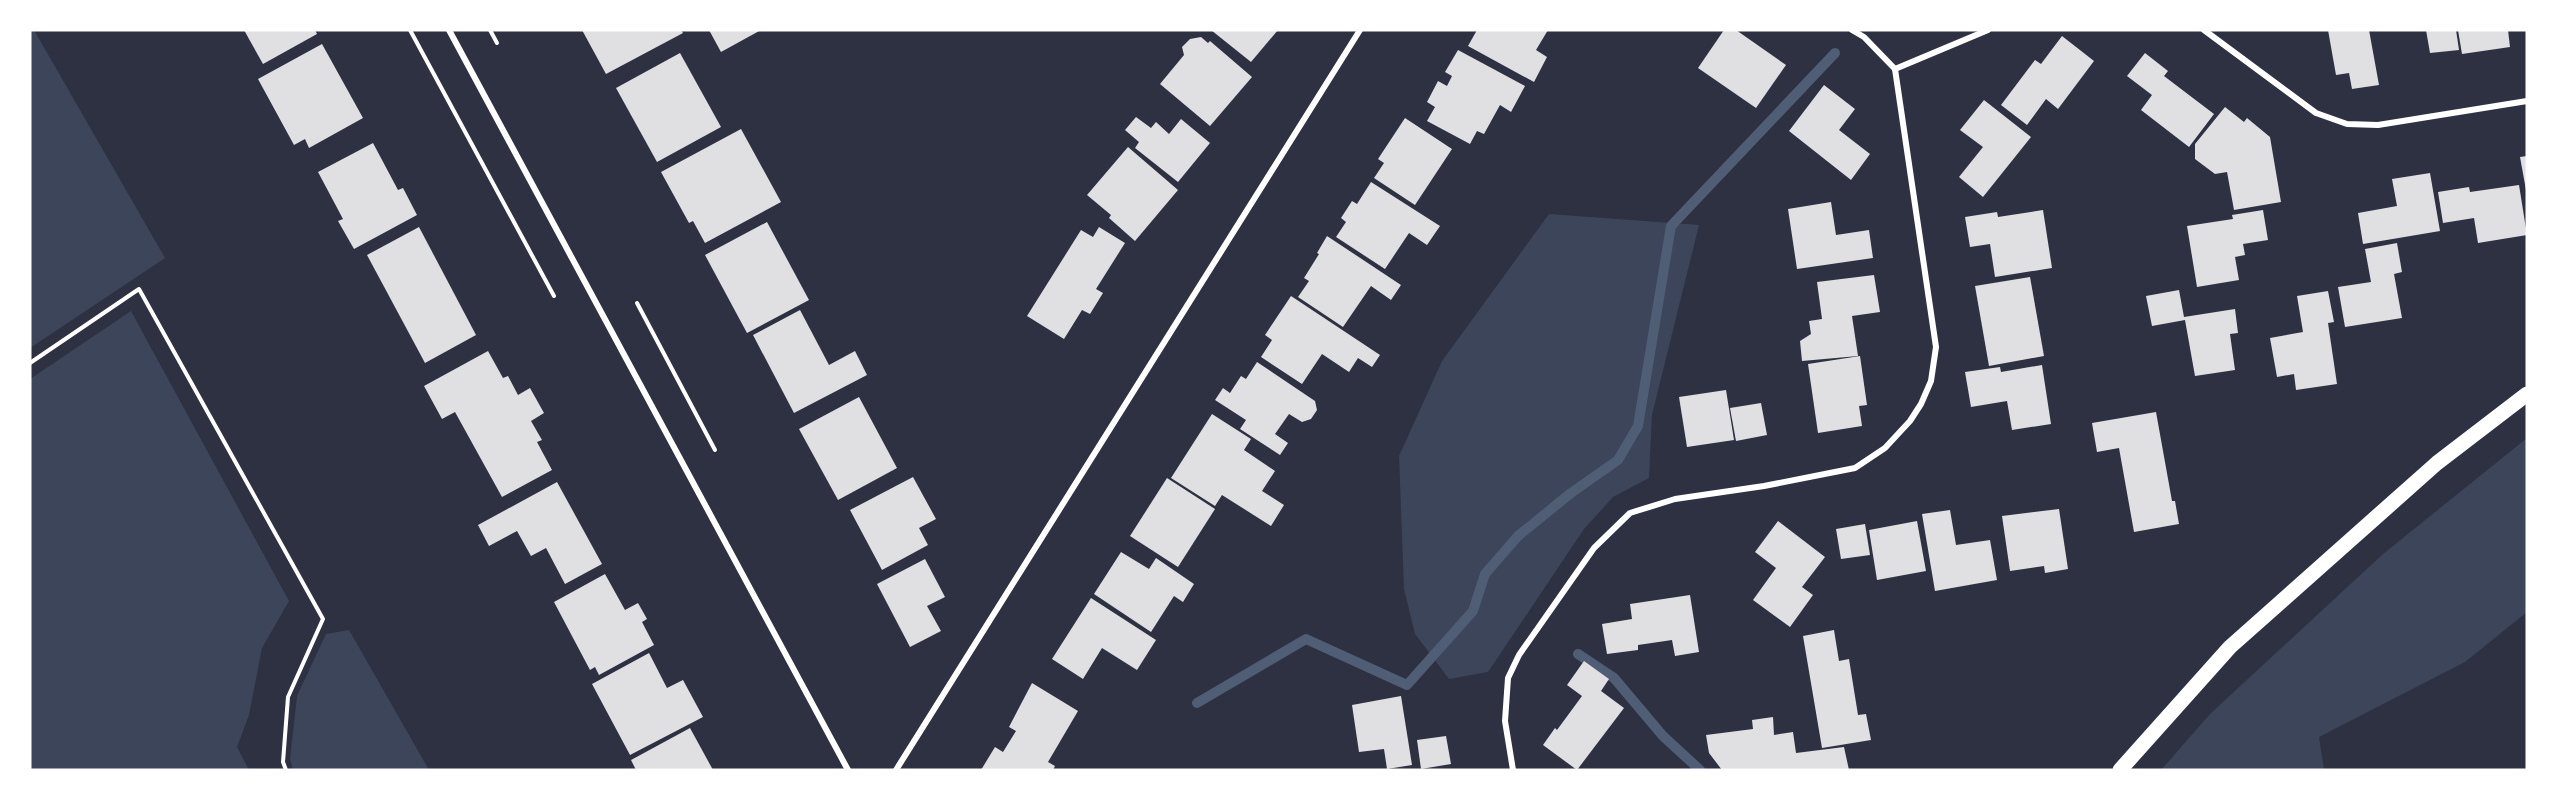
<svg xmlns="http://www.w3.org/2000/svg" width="2557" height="800" font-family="'Varela Round',sans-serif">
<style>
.green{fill:#3c4559}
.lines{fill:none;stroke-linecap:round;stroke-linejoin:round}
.stream{stroke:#4f5d75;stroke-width:10}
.building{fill:#e0e0e3}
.path{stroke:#fff;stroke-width:4}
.minor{stroke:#fff;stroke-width:6}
.primary{stroke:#fff;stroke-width:15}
</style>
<rect width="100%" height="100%" fill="#2d3142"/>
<g class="green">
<path d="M30,30H34L165,258L30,348Z"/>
<path d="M1549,214L1699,225L1652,415L1649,478L1613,497L1584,529L1488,672L1449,679L1415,634L1404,589L1399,456L1442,361Z"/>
<path d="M131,311L289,601L262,648L249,715L237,747L249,770H30V379Z"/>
<path d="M2527,438V612L2465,662L2319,737L2324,770H2161L2210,714L2383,554Z"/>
<path d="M349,630L429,770H293L290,759L297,696L326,634Z"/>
</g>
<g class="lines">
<g class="stream">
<path d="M1578,654L1614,678L1663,736L1700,770"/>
<path d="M1197,703L1306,639L1407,685L1473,611L1485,574L1518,536L1571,493L1618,460L1638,426L1671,226L1835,53"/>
</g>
</g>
<g class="building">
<path d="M244,30H315L317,34L263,64Z"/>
<path d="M582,30H681L683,33L606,74Z"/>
<path d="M709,30H761L721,52Z"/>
<path d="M1211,30H1278L1251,62Z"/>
<path d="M1477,30H1548L1536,50L1547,57L1534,82L1468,46Z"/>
<path d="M1724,30H1736L1786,65L1756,108L1698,68Z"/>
<path d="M2328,30H2369L2379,85L2352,89L2349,73L2336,75Z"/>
<path d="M2426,30H2456L2459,50L2430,53Z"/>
<path d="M2458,30H2508L2510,47L2462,54Z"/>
<path d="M2062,36L2094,61L2058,109L2046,99L2027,125L2001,105L2035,60L2041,64Z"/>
<path d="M1201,37L1208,43L1210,41L1252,77L1210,126L1160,84L1184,55L1182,47L1190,39Z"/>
<path d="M322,44L363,118L309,148L305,139L294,145L258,79Z"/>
<path d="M1458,50L1525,86L1511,112L1500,105L1484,134L1477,131L1470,144L1427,121L1435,107L1427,102L1438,81L1447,86L1452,76L1445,72Z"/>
<path d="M680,53L721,127L657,162L616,88Z"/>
<path d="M2145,53L2168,71L2164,76L2214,114L2189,147L2141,110L2152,95L2127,76Z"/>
<path d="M1824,85L1855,109L1839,130L1870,154L1851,180L1789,131Z"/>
<path d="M1984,100L2031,137L1983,197L1959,177L1983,147L1960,130Z"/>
<path d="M2225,107L2244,122L2247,118L2270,137L2281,202L2234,210L2227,172L2215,174L2195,159V144Z"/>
<path d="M1136,117L1151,128L1156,122L1169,134L1181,119L1210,143L1178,182L1135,148L1139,142L1125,130Z"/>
<path d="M1405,118L1452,149L1415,205L1374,178L1384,163L1378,159Z"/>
<path d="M741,129L781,202L705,243L693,221L689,223L661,172Z"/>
<path d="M373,143L398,190L403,188L417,215L354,249L338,221L343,219L318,172Z"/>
<path d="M1128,147L1178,190L1135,241L1109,218L1111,215L1087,195Z"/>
<path d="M2527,156V190H2526L2520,157Z"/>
<path d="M2430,173L2440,231L2363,244L2358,213L2397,206L2392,179Z"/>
<path d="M1371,182L1440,226L1427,245L1409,233L1385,269L1336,237L1346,222L1341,218L1352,201L1357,204Z"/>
<path d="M2519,185L2527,235L2478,243L2474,218L2443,223L2438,192L2469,187L2470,192Z"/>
<path d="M1831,202L1836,235L1869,230L1873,258L1797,269L1788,209Z"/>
<path d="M2043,210L2052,268L1995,277L1990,244L1970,247L1965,217L1997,212L1998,217Z"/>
<path d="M2263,210L2268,240L2243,244L2245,255L2235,257L2239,280L2197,287L2187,226L2233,219L2232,215Z"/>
<path d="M767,222L809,300L747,333L705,255Z"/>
<path d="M419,227L476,335L425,363L367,255Z"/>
<path d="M1099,227L1125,243L1096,289L1103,293L1090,314L1082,310L1064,339L1027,316L1081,230L1093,237Z"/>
<path d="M1327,236L1401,285L1391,300L1371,286L1343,327L1298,297L1309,281L1304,278L1319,254L1317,253Z"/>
<path d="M2397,243L2402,272L2394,274L2402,318L2345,327L2338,287L2371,282L2365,249Z"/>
<path d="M1874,275L1880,312L1852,316L1858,356L1802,361L1800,341L1811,334L1809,321L1822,319L1817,282Z"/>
<path d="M2030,277L2044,356L1989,366L1975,286Z"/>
<path d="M2179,290L2184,317L2235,309L2238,333L2230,334L2235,370L2195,376L2185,320L2152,326L2146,296Z"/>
<path d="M2328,291L2334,322L2328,323L2337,384L2296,390L2294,374L2277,377L2270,338L2303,332L2297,296Z"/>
<path d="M1291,296L1380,355L1372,367L1358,358L1349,372L1322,354L1302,384L1261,357L1272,340L1265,335Z"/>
<path d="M800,310L829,365L855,351L867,375L794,413L753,335Z"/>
<path d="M488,351L503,378L508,376L518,395L530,388L544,413L531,421L542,440L537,442L552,470L502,497L455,412L442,419L424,386Z"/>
<path d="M1860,356L1867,405L1859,406L1862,426L1818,433L1808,364Z"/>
<path d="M1257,362L1315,401L1317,410L1311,419L1302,422L1289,414L1275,434L1288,443L1280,455L1240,429L1246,420L1215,400L1223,388L1230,393L1241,376L1246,379Z"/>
<path d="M2042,365L2051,424L2012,430L2007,401L1971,407L1965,372L2000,367L2001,372Z"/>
<path d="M1726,390L1734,440L1687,447L1679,397Z"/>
<path d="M859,397L897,468L838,500L799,429Z"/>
<path d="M1761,403L1767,435L1736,441L1730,408Z"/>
<path d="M2156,412L2172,501H2175L2179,524L2134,532L2119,448L2097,452L2092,423Z"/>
<path d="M1212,414L1251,439L1244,450L1275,471L1262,491L1284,505L1271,526L1222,495L1215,506L1171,478Z"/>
<path d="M913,477L936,519L919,528L928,545L882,570L850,510Z"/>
<path d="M1167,478L1215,509L1178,567L1130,536Z"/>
<path d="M557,482L602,564L565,584L546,548L531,556L517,531L489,546L478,525Z"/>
<path d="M2059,509L2068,569L2045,573L2044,566L2010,571L2002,516Z"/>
<path d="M1950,510L1956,545L1990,540L1997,580L1935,591L1922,514Z"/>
<path d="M1778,521L1825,557L1802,587L1813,595L1790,627L1753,600L1776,568L1755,552Z"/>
<path d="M1917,521L1926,571L1877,580L1869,530Z"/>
<path d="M1865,524L1870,555L1841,559L1836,529Z"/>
<path d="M1121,552L1149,569L1156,558L1194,584L1183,602L1174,596L1151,632L1094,594Z"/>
<path d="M925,559L945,597L927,606L941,631L910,647L877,584Z"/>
<path d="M605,574L625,610L638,603L647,619L642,622L654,645L599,675L595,667L590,670L554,602Z"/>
<path d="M1690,595L1699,652L1675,656L1672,640L1638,645V650L1607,654L1602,624L1632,619L1630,604Z"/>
<path d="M1091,598L1156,640L1137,670L1102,648L1083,679L1052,659Z"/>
<path d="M1834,630L1839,661L1849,659L1858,715L1866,714L1871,740L1822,748L1803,636Z"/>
<path d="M649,653L667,688L683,680L703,717L630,755L592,684Z"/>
<path d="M1584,661L1609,679L1601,691L1624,708L1577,770L1543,745L1555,728L1557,730L1582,696L1567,685Z"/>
<path d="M1032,683L1078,711L1048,762L1055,766L1053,770H981L995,747L1003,752L1016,731L1009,727Z"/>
<path d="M1401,696L1412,765L1387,769L1384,749L1359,752L1352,705Z"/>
<path d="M1773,717L1774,735L1793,732L1796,753L1844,747L1849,770H1722L1709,753L1706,735L1753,729L1752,720Z"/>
<path d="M690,728L713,770H636L631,760Z"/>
<path d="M1446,736L1451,764L1421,769L1417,740Z"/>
</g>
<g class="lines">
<g class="path">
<path d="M410,30L554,296"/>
<path d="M490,30L497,43"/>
<path d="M637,303L715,450"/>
<path d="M30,363L139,289L323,619L288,697L283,762L286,770"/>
</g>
<g class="minor">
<path d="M449,30L848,770"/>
<path d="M1852,30L1864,37L1895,69"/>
<path d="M2204,30L2316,113L2347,124L2378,125L2527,101"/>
<path d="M1895,69L1988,30"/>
<path d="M896,770L1360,30"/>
<path d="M1513,770L1505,721L1508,678L1519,655L1594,548L1630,513L1675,499L1764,486L1855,468L1885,448L1910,421L1921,404L1931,381L1936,347L1895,69"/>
</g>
<path class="primary" d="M2120,770L2230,647L2437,463L2527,394"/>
</g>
<rect width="2557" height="800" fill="none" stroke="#ffffff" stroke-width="63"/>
</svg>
